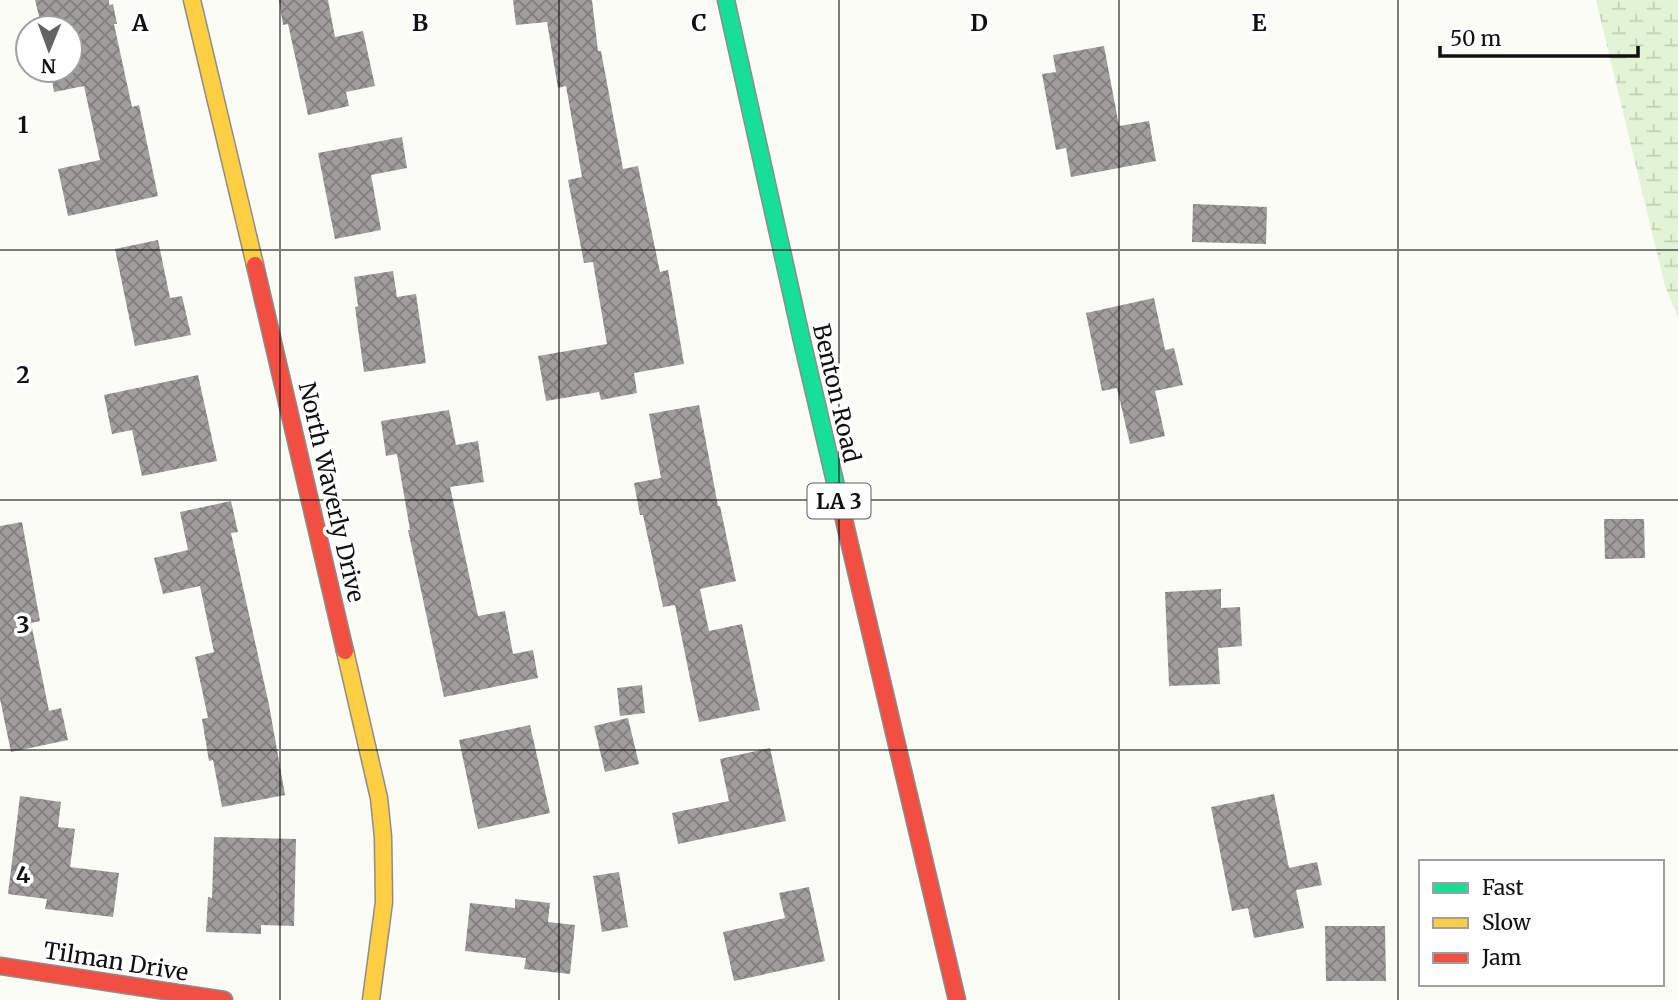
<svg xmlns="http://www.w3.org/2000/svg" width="1678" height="1000" font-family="Merriweather,serif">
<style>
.wetland{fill:url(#wetland-marsh)}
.building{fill:url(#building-cross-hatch)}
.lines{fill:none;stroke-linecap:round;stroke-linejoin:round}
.fast-casing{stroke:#8d8d8a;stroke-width:19}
.slow-casing{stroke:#8d8d8a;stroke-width:19}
.jam-casing{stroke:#8d8d8a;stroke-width:19}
.fast{stroke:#16e098;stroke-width:16}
.slow{stroke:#ffcf43;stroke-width:16}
.jam{stroke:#f24e42;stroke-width:16}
.grid{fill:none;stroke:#101010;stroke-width:2;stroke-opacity:0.55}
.labels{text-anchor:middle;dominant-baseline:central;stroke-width:7;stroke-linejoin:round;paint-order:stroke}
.shield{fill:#fff;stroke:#585858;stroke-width:2}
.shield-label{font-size:21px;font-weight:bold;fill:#101010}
.street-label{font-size:23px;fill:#101010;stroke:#fff}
.grid-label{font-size:23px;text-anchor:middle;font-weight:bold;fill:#101010;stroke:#fff;stroke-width:7;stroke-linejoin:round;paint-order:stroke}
</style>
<defs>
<pattern id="wetland-marsh" width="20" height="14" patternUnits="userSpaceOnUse" patternTransform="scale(1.75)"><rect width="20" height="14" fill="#e3f3d5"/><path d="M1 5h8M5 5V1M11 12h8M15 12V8" fill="none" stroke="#c2cfb6"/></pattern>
<pattern id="building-cross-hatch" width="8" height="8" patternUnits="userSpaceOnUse" patternTransform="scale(1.75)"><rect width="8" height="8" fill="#a09e9b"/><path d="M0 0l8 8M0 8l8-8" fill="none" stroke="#817f7d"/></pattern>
</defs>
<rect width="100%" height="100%" fill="#fcfcf6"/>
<path class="wetland" d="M1596,0H1678V317L1665,286Z"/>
<g class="building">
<path d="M35,0H109V5L113,4L117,24H114L132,107L139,105L158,196L68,216L58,169L100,160L84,86L54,92L50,70H70V28H58L56,21L41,24Z"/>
<path d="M279,0H328L335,37L363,31L375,86L346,92L349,106L308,115L288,24L283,25Z"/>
<path d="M513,0H592L598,51H601L623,169L638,166L660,272L668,270L684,364L634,373L637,393L601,400L599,392L546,401L538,356L607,344L593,262L584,263L568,180L582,177L566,86L558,88L547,22L516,25Z"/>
<path d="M1104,46L1119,126L1149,121L1156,161L1071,177L1066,148L1056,150L1042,74L1056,72L1053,55Z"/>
<path d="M402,137L407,168L371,175L381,230L335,239L318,153Z"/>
<path d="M1193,204L1267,207L1266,244L1192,242Z"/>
<path d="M158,240L170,298L182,296L191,335L135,346L115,249Z"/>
<path d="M393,271L397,297L416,294L426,363L364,372L355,307L358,306L354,277Z"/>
<path d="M1154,298L1165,350L1174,348L1183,385L1155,391L1165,436L1130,444L1117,388L1102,391L1086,313Z"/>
<path d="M198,375L217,461L142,476L132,430L112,434L104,395Z"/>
<path d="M699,405L718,506H720L736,581L700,589L709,631L742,624L760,710L699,722L675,605L663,607L643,515H640L634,483L661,478L649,414Z"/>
<path d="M449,410L456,445L478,441L484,482L450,487L478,616L505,611L513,654L533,650L538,678L444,697L408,530H410L397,454L386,456L381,421Z"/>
<path d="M231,501L238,532L231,533L269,705L285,795L222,807L213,760L209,761L202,719L208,718L195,657L214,652L200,586L163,594L154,558L188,550L180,512Z"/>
<path d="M1604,519H1644L1645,558L1605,559Z"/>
<path d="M22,522L40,621L31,623L49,711L61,708L68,740L11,752L0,699V526Z"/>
<path d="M1221,589V608L1240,607L1242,646L1218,648L1220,684L1169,686L1165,592Z"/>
<path d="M642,685L645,713L620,716L617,688Z"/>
<path d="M628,718L639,764L605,772L594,726Z"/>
<path d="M530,725L550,813L478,829L459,740Z"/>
<path d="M770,748L786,821L678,844L672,813L729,801L720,759Z"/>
<path d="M1274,794L1289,868L1317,862L1322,885L1296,890L1304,928L1254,938L1248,908L1232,911L1211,807Z"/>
<path d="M20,796L61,802L58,827L75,829L70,867L119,873L113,917L45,909L47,899L8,894Z"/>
<path d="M214,837L296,839L294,926L261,925V934L206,932L208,897L212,898Z"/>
<path d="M619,872L628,927L602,932L593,876Z"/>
<path d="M809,887L825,961L734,981L723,932L785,918L779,893Z"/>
<path d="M515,899L550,903L548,922L575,925L570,974L524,969L526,958L465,951L470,903L515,908Z"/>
<path d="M1325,926H1385L1386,981H1326Z"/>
</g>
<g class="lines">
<defs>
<path id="fast" d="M726,0L802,341L837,490"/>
<g id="slow">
<path d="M192,0L255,265"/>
<path d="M345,651L379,798L383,837L384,902L371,1000"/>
</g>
<g id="jam">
<path d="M255,265L345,651"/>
<path d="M837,490L957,1000"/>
<path d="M0,966L224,1000"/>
</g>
</defs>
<use href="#fast" class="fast-casing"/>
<use href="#slow" class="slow-casing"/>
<use href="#jam" class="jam-casing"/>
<use href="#fast" class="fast"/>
<use href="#slow" class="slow"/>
<use href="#jam" class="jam"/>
</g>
<path class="grid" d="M280,0V1000M559,0V1000M839,0V1000M1119,0V1000M1398,0V1000M0,250H1678M0,500H1678M0,750H1678"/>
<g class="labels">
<rect class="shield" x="807.5" y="483.5" width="63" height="35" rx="5"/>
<g class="shield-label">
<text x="839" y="501">LA 3</text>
</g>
<g class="street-label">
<text transform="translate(837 393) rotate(77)">Benton Road</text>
<text transform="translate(332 492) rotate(77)">North Waverly Drive</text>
<text transform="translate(116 961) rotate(9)">Tilman Drive</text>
</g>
</g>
<g class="grid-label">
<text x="140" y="31">A</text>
<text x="420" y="31">B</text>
<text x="699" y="31">C</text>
<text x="979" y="31">D</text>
<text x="1259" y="31">E</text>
<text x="23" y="133">1</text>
<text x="23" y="383">2</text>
<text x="23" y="633">3</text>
<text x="23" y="883">4</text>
</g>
<rect x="1419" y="860" width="245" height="126" fill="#ffffff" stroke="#9f9f9f" stroke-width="2"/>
<rect x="1433" y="883" width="35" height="10" fill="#16e098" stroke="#9f9f9f" stroke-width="2"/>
<text x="1482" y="895" font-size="21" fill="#101010">Fast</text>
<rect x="1433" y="918" width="35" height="10" fill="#ffcf43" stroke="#9f9f9f" stroke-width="2"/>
<text x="1482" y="930" font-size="21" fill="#101010">Slow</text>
<rect x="1433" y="953" width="35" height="10" fill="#f24e42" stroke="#9f9f9f" stroke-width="2"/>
<text x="1482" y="965" font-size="21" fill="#101010">Jam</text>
<g transform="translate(49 49) rotate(181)"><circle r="33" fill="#ffffff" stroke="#9f9f9f" stroke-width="2"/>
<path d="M0-5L12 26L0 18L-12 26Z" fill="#636360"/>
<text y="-10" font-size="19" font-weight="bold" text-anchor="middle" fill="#101010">N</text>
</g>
<path d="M1440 46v10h198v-10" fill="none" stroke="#101010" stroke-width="3.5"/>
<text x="1450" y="46" font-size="21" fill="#101010" stroke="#ffffff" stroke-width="5" paint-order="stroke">50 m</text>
</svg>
